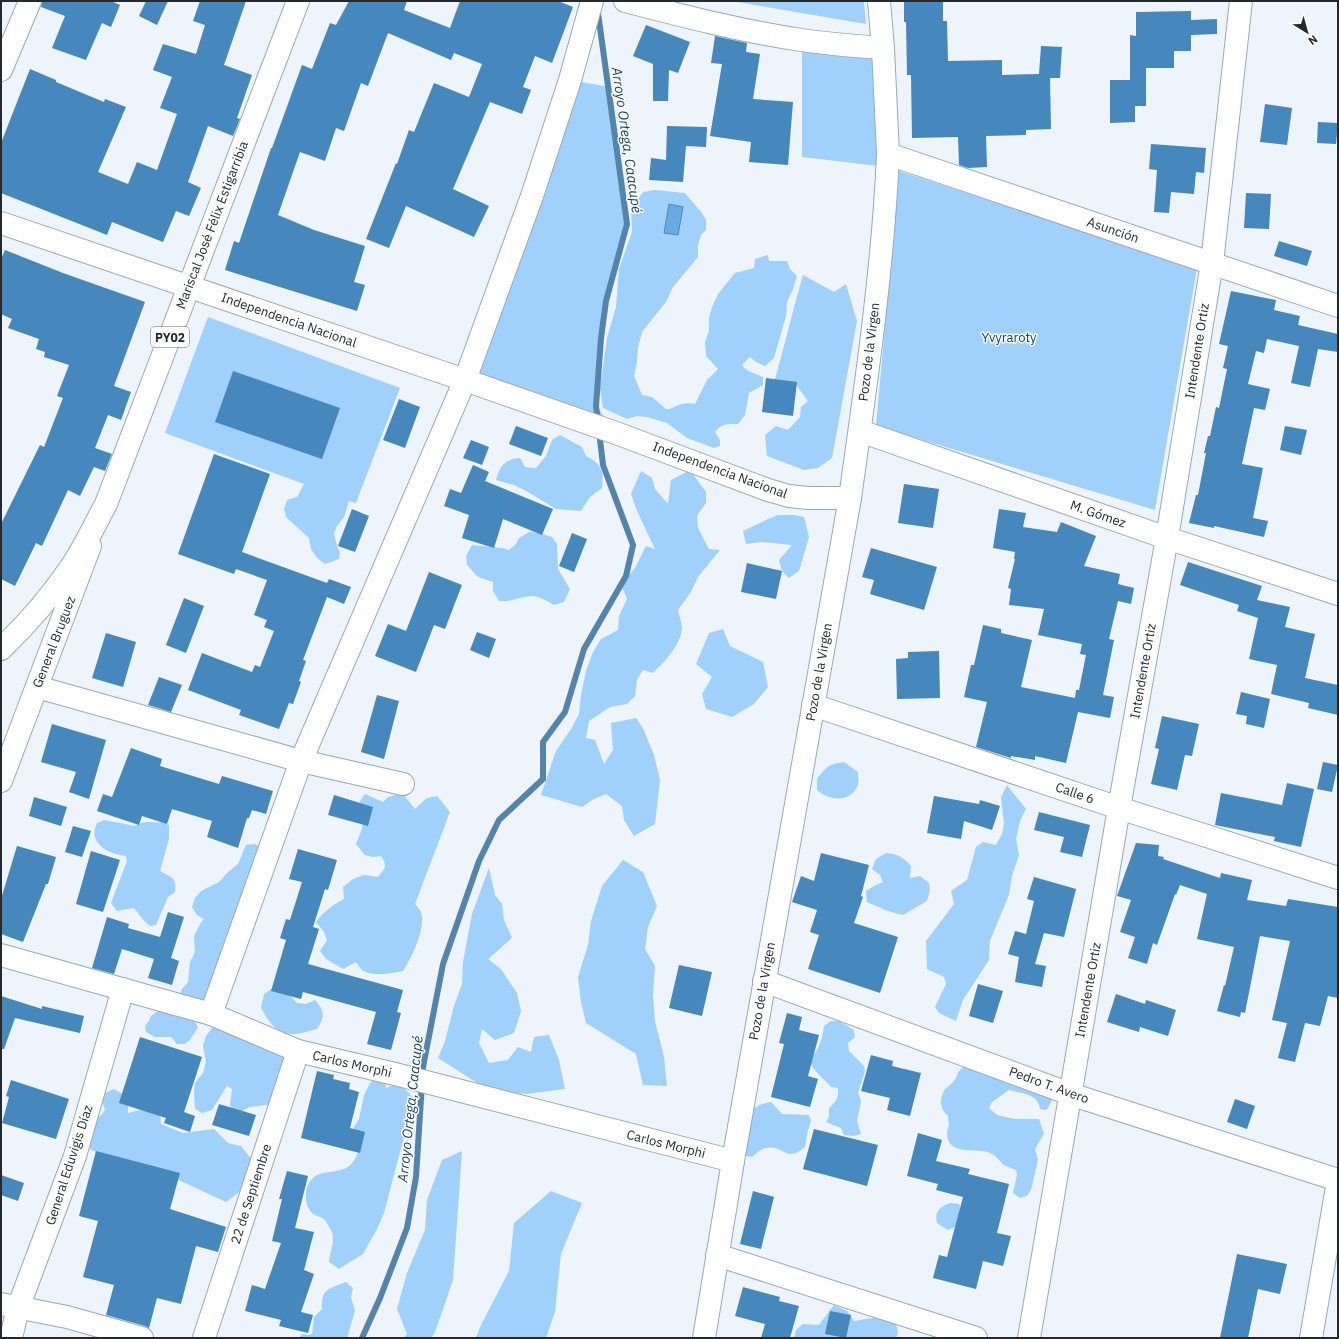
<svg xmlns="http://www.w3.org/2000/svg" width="1339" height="1339" font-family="'IBM Plex Sans',sans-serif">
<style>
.green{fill:#9fd1fc}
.water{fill:#67abe4;stroke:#5284ae}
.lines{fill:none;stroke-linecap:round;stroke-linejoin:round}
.stream{stroke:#5284ae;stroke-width:6}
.building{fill:#4488be}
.street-casing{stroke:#98aaba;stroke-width:24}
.primary-casing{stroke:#98aaba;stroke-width:24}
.street{stroke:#fff;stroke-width:22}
.primary{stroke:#fff;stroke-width:22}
.labels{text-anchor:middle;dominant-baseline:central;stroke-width:3;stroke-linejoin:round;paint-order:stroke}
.shield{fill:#fff;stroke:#646a6e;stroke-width:1}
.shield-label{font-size:12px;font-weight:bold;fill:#222a30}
.street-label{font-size:13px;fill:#222a30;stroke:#fff}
.park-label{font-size:13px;fill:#0e4267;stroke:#fff}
.water-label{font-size:14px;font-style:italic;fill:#114469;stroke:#fff}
</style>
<rect width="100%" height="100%" fill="#edf4fb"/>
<g class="green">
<path d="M732,1H864L866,24Z"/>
<path d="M802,40L883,48L887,167L802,157Z"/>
<path d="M570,80L609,87L627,224L606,301L601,338L596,405L616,433L465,380Z"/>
<path d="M899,171L1197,268L1155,510L876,426Z"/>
<path d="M655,190L685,193L702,213L706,220V230L701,235L698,245V257L673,287L666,302L642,332L638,348L637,362L634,376L642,395L652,397L666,409C673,409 673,407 679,405C684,403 690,403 695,404L707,380L718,369L706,356L705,342L709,331V318L712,307L718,294L735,273L754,268L755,259L768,255L769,261H787L790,269L797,276L793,289L787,302L786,316L774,358L765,366L756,362L750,357L742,365C748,373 755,373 763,377V385L749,393L745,415L738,424C728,424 722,423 715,432L720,440V446L714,448L687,438L667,423L647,417L637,416L627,419L603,408L600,388L607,338L616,307L619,269L632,232L631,209L643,192Z"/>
<path d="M803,275L834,292L846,284L857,321L832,458L818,468L804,470L767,456L765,435L776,426L788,430L800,417L801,407L808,401L797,386H773C784,349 792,312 803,275Z"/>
<path d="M208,317L400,388L356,503L349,501L344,517L337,526L334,534L338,549L340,552L339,559L325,564L317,558L311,549L309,538L286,517L284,509L287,500L297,497L304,484L165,433Z"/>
<path d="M560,435L582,447L586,456C602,464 604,470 602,488L590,497L581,511L556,509L526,491L514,485L496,480C500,466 505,459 520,458L525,467L536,468L546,456L552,440Z"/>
<path d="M690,470L706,492V503L697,516L698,528L709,549L720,550L698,577L691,592L678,610C679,616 682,623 682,629C680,646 665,661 653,673L643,670L637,680L635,696L627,704L610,707L589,721L586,738L595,740L604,764L613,750L611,723L636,718L643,728L654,755L660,780L655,824L634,836L624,820L622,806L606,794L594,799L582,807L541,795L556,751L571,729L579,714L581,695L586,671L593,652L601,639L618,630L619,616L627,599L621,584L635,568L646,546L655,549L637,511L631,494L641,471L652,478L655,489L668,504L671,480Z"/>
<path d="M778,515H794L804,517L809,537L799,571L789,578L782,571L779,560L792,545L761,542L746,544L743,531L768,519Z"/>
<path d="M529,532L539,533L552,537L557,544L558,569L570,589L564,602L554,605C547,601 539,595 530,596C519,597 512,602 499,601L493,591V582L478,577L467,565L466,556L472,545L502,548L509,550L516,544L519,538Z"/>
<path d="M723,629L730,646L763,662L768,687L754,704L732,717L706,709L702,694L712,677L696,664L709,633Z"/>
<path d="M844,762L858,772C858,776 859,782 858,785C851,803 829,801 817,790V779C826,767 829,764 844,762Z"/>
<path d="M1007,785L1026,809L1020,821L1016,839L1019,855L1012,876L1009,895L990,941L989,960L963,1000L956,1021L939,1013L935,1007L946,984L944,977L927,969L926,941L954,904L951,891L967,880L976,847L983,842L996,845L1002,834L1004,824L1001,797Z"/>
<path d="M402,793L415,809L427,798L437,796L450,812L415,904C418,907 421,911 422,915C424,932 412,957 403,971C393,973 371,977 362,970C360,968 358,965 356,962L343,969L326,959L320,951L327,940L324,932L316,922C324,911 333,905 344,899L343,887L353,879L364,875L378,877C385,869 388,865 381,856L373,857L365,855L356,844L362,829L363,822L358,810L360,801L365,794L383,802L388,797Z"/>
<path d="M104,820L135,826C147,819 151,824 163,822L169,825V839L160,871C172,878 177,877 175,892L168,897L156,925L150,926C143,921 140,915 134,908L117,911L111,903L127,861L126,856C108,854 87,843 97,823Z"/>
<path d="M255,844L262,848L206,1006L178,1000L182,989L188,982L190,962L195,952L194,936L200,924L204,919L197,915L192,907L195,898L201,891L219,882L228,872L238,864L246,845Z"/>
<path d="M886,853C898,854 903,857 911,866L910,878L920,876L929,883L930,890L927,901L903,915C890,913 879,907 867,902L866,891L874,886L883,882L880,875L872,869L876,859Z"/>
<path d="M623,860L643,872L657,906L648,927L645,949L655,966L653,995L655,1021L664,1057L667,1086L643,1085L636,1054L586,1023L581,1002L578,977L588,945L591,921L602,886Z"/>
<path d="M489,868L495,895L502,904L504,920L512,938L488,959L501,969L517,993L521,1011L514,1033L495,1040L482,1029L479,1043L489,1063L508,1060L518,1047L531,1052L534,1037L549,1035L559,1060L565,1089L526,1094L490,1091L438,1058L445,1041L454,1006L462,984L463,962L472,914Z"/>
<path d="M273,988L287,992L297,1003L306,1004L315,1000C325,1011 325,1017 317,1029C286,1038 277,1037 261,1008L264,994Z"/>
<path d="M158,1011H165L194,1020L198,1027L190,1040L185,1044H177L171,1037H155L146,1032L145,1026L149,1021L151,1016Z"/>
<path d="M831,1021H839L854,1030L855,1037L848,1043L849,1051L864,1066L865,1071L858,1093L861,1101L857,1121L861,1134L854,1136L844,1135L841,1128L826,1122L829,1117V1108C836,1102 839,1097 838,1088L831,1087C827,1082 812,1069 811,1064C811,1062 811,1059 811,1057C819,1052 823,1035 824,1026Z"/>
<path d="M223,1026L282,1053L289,1061L274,1104L250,1107L239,1112L233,1110L230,1105L232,1089L227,1086L212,1110L202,1113L195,1109L194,1092L195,1083L203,1073L206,1062L203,1046L206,1036L212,1028Z"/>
<path d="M966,1065L1053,1098L1048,1108L1046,1110L1040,1109C1038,1093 1021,1094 1009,1090L992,1102L989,1108L997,1115L1015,1119H1039L1044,1134L1035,1149L1038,1160L1031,1190L1027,1196L1020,1198L1013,1193L1017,1175L1016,1170C1012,1168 1007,1167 1004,1165C999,1161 997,1156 990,1153C977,1147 948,1157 947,1134C947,1131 948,1128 949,1125C949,1122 948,1119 948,1116C940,1109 939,1100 944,1091C946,1087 951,1085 953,1082C960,1073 955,1073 966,1065Z"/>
<path d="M376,1076L385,1077L386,1088L396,1084C410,1092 415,1096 416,1113L408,1122L384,1213L377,1229L363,1254L339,1269L329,1262C330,1250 335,1244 332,1232C330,1229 327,1222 324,1219C321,1217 316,1216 313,1214C308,1209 305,1201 306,1194C310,1162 340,1179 352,1163C356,1159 358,1152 360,1147L353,1129L359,1119L364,1095L369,1085Z"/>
<path d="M114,1089L124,1095L128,1105V1113L152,1107L160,1111L161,1124L183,1133L214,1129L228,1143L241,1146L253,1161L242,1190L226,1202L172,1177L91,1150L86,1141L95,1111L100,1117L105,1110L101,1098L105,1093Z"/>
<path d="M771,1102L782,1114L809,1115L811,1121L808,1130L805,1147C785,1164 785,1144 765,1148C761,1149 756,1154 752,1157L742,1155L752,1109L762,1104Z"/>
<path d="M462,1151L453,1280L435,1332L431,1338H404L407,1334L397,1309L407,1273L425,1230L427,1200L442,1160Z"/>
<path d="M551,1191L582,1203L561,1254L555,1312L546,1338H476L481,1325L509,1271L514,1223Z"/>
<path d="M950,1203L959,1204L964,1216L958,1226L948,1230L937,1223C934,1211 940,1207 950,1203Z"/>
<path d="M346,1282L353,1288L351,1297L355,1311L347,1338H298L302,1334L308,1335L312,1334L314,1317L322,1309C321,1288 329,1289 346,1282Z"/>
<path d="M834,1305L847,1311L854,1321C872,1318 879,1315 896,1324L898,1333L896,1338H794L796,1330L803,1324L819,1325Z"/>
</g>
<path class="water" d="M669,204L683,207L678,235L664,233Z"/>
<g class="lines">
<g class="stream">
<path d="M598,13L627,224L606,301L601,338L596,406L598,422"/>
<path d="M362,1338L380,1298L407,1228L416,1177L423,1067L443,964L479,861L499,820L543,779V742L565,712L584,649L626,576L633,545L603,465L599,431"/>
</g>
</g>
<g class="building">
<path d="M42,1H111L120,5L111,27L102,23L86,60L52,48L65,16L41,7Z"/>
<path d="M146,1H168L157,25L139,16Z"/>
<path d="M200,1H246L224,65L252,75L237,118L240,119L233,136L208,126L188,182L201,188L189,216L176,211L163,242L112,222L107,235L1,193V143L30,69L56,80V82L104,102L105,99L126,107L98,172L128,184L137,162L157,170L177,114L160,108L172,77L153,70L163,44L196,54L205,25L193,21Z"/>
<path d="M349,1H407L404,10L450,28L460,1H558L573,7L552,63L535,56L523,87L531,90L522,114L490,102L453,189L489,206L474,237L406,206L389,248L366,239L396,163L397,164L409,130L414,132L434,83L469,97L482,64L454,53L451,60L388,33L368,86L361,83L344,131L336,128L325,161L300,152L278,215L314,230L365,246L354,282L365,285L357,311L225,270L234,241L239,243L271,148H272L302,65L312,69L330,23L336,25Z"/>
<path d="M904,1H943V21H947L948,61L1002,60V75L1039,74L1041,46L1062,47L1060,78H1050L1051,129L1026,130V135L986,136L987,167L968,168L959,165L958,137L912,138L911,75H907L906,22H904Z"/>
<path d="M1191,11V20L1217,19V34L1191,35V51H1174V68H1146V106H1135V122L1110,123V80H1130V35L1136,36V12Z"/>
<path d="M646,25L690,42L678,73L669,70L668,101H653V64L633,56Z"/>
<path d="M715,36L747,43L746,52L760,54L753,99L793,102L788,165L749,162L751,142L710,136L722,64L711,63Z"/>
<path d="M1265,104L1292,108L1287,145L1260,142Z"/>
<path d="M1318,122L1338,123L1336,144L1317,143Z"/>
<path d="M667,126L707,127L706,147L686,146L683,182L649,180L651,158L666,160Z"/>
<path d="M1151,144L1206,148L1204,173L1196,172L1194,194L1171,192L1169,213L1154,212L1157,170L1149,169Z"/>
<path d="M1246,193L1271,194L1269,229L1244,228Z"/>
<path d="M1279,241L1312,251L1307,266L1274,256Z"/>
<path d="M5,250L63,273L145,302L114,386L131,392L121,420L108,415L95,448L112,454L105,471L94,467L80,496L68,490L42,546L36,543L15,586L1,579V524L40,445L44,447L63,398L57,396L69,365L44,357L45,352L36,349L39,339L8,328L12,319L1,314V259Z"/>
<path d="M1231,291L1276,300L1274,310L1300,316L1298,325L1338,334V352L1318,349L1310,387L1291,383L1299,346L1267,339L1264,353L1256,351L1248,384L1270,389L1265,410L1254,408L1242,464L1263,468L1253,518L1268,521L1264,537L1214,526V528L1189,523L1196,495H1198L1206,453H1204L1208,436H1210L1216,407L1219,408L1227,369L1223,368L1228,346L1219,344Z"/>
<path d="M233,371L340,408L322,459L215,422Z"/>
<path d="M766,378L797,382L793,416L762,412Z"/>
<path d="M399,399L420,407L405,448L383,440Z"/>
<path d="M516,426L548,438L541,456L509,444Z"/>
<path d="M1285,426L1307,430L1301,455L1280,450Z"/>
<path d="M471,440L489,447L482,465L463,458Z"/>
<path d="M214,454L270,474L242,552L327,583L329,579L351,587L344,604L327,597L303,660L306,661L299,681L301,682L293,704L289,703L279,729L239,715L241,710L188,690L202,653L252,672L255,665L260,667L274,631L264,627L267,620L254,615L267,580L236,569L234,574L178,554Z"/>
<path d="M473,465L489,472L485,481L553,509L542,535L503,519L494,548L462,538L469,515L444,506L450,489L461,493Z"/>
<path d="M904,484L939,489L933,528L898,523Z"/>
<path d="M352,509L369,516L355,552L338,546Z"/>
<path d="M999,509L1026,513L1023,527L1057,532L1061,522L1096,536L1084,566L1120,574L1118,584L1134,588L1131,604L1118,601L1109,639L1114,640L1103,695L1114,697L1110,718L1078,712L1066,763L1035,756V760L1011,756V758L976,747L987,702L964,697L971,665H974L983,625L1001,629V633L1032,640L1021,687L1075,698L1076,690H1079L1086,655L1080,654L1082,644L1038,635L1044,609L1009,605L1011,589L1008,588L1015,559H1014L1015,552L993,548Z"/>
<path d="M572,533L587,539L574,572L559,566Z"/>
<path d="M871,548L937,567L924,610L870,594L874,580L862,577Z"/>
<path d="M1188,562L1262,586L1257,600L1290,607L1285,627L1315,634L1305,678L1338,685V715L1308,708L1309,703L1271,694L1277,665L1249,659L1258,618L1237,611L1239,605L1180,585Z"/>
<path d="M747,563L782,571L776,599L741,592Z"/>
<path d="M429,572L462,585L445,629L434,625L416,672L375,656L388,624L406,631Z"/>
<path d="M184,598L204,606L186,653L166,645Z"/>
<path d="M477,632L496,639L489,658L470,650Z"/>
<path d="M106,633L136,642L123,687L92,678Z"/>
<path d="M939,651L940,698L897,699L896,659L908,658V652Z"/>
<path d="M159,677L182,685L171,712L148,705Z"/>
<path d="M1241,692L1270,699L1264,728L1246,724L1247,716L1236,714Z"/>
<path d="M377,695L399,701L384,759L361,752Z"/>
<path d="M1162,716L1199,724L1192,756L1185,755L1177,790L1151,784L1159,749L1155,748Z"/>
<path d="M52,724L106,740L89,799L69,792L76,772L41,762Z"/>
<path d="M131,748L162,759L160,766L219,784L222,776L273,791L266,814L252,810L249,818H247L238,848L207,837L212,821L172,809L167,824L142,816L139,825L97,811L103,794L112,797Z"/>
<path d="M1323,762L1338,765L1332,792L1317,789Z"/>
<path d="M1287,783L1314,789L1301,847L1274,841L1275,837L1215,825L1221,793L1282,805Z"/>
<path d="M334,795L373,807L368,826L328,815Z"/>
<path d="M934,796L979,804L980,800L1000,806L992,830L964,821L961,839L927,833Z"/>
<path d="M34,797L67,807L61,826L29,816Z"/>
<path d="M1039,812L1090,825L1082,857L1060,852L1064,837L1034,830Z"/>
<path d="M73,826L91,831L82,857L65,852Z"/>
<path d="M1136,843L1159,845L1158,856L1164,857L1163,859L1220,878L1221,873L1252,880L1247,900L1286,906L1288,899L1338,907V998L1328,996L1320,1026L1305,1023L1295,1062L1278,1058L1287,1023L1272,1020L1290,941L1260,936L1245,1013L1241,1012L1240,1017L1217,1011L1224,985L1225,986L1234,947L1197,939L1207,894L1180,885L1176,895L1175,894L1157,945L1153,943L1147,964L1128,958L1135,937L1120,932L1131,900L1117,896Z"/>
<path d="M17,846L56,857L48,884H46L23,942L1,934V899Z"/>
<path d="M298,849L337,860L328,890L325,889L313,927L319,929L308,964L403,990L397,1012L401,1013L391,1050L367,1044L376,1012L303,992L301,999L271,991L286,940L280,938L286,919L290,920L302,882L289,879Z"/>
<path d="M91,851L120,860L103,912L76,904Z"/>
<path d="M821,853L869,865L861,896L863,897L854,923L898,937L880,993L808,969L819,935L810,932L817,910L792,902L801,876L814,881Z"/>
<path d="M1034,877L1076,889L1064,937L1044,933L1035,964L1046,966L1042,987L1015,982L1019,957L1008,954L1015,931L1026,934L1034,901L1027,899Z"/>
<path d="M168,912L184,917L171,958L179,961L172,985L148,978L154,959L122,949L114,974L92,968L107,917L129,924L128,928L160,937Z"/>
<path d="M679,965L712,972L702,1016L669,1008Z"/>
<path d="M978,984L1003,991L993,1023L969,1016Z"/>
<path d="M1116,994L1145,1004L1146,1000L1176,1010L1168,1036L1140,1027L1139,1032L1107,1022Z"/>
<path d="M1,996L42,1009V1006L84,1016L80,1033L15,1018L4,1049H1Z"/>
<path d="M787,1013L802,1017L799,1030L819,1035L808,1076L818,1079L810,1107L771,1097L784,1044L779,1043Z"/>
<path d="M140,1037L202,1057L184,1112L195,1116L190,1132L164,1123L166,1118L119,1103Z"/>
<path d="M871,1055L893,1061L892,1066L921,1073L910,1116L887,1110L890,1098L861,1091Z"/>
<path d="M317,1071L334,1075L333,1079L350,1083L349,1089L359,1092L350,1128L365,1132L360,1153L301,1138Z"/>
<path d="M11,1080L69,1099L56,1139L2,1123L9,1097L6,1096Z"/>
<path d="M1235,1099L1255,1106L1247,1129L1227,1122Z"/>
<path d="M219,1104L256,1115L249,1136L212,1125Z"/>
<path d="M814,1129L878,1145L867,1186L803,1169Z"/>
<path d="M918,1133L942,1140L936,1161L970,1169L968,1174L1009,1184L997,1233L1011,1236L1003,1266L983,1261L976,1289L933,1278L939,1255L947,1257L963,1197L936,1190L938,1184L907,1176Z"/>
<path d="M96,1151L180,1173L170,1209L226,1227L218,1252L196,1246L181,1304L157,1298L149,1328L145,1326L106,1315L114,1285L83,1277L98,1221L79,1216Z"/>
<path d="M287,1171L308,1176L295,1228L314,1232L304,1270L314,1274L301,1312L313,1315L308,1333L279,1326L281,1320L245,1311L252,1285L265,1289L281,1243L272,1241L282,1199H279Z"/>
<path d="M1,1175L24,1183L18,1201L1,1195Z"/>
<path d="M753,1191L774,1197L761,1249L740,1244Z"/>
<path d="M1237,1254L1287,1264L1280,1294L1258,1289L1248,1338H1220Z"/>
<path d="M743,1287L780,1297L779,1301L799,1306L790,1338H761L765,1324L735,1316Z"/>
<path d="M830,1311L851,1315L846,1338L825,1334Z"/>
</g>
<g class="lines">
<defs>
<g id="street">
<path d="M625,1C683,16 741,31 801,40C828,44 855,46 883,48"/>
<path d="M1,70L30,1"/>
<path d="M888,154L1338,306"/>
<path d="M1,223L465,380L616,433L768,490L789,496L808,498H850"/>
<path d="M860,431L1167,538L1338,594"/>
<path d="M37,687L301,761L403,784"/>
<path d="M813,705L1119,808L1338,878"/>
<path d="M1,781L90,546"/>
<path d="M1,955L211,1014L298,1051L395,1074L733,1161"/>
<path d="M764,981L1070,1094L1338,1180"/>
<path d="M211,1014L301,761L465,380L532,196L570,80L592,1"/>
<path d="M717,1255L976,1338"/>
<path d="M1,1304L67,1317L142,1338"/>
<path d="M11,1338L18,1308L75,1156L123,989"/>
<path d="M204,1338L298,1051"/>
<path d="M704,1338L733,1161L850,498C866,384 883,269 888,154L883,48L879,1"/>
<path d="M1029,1338L1119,808L1167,538L1212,263L1241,1"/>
<path d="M1311,1338L1338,1181"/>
</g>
<path id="primary" d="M1,649C26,625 49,599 69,570C83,550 94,526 106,504L298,1"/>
</defs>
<use href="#street" class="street-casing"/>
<use href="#primary" class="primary-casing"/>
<use href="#street" class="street"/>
<use href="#primary" class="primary"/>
</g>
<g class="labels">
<rect class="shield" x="151" y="327" width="38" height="20" rx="3"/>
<g class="shield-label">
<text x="170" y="337">PY02</text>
</g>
<g class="street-label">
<text transform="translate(212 225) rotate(-69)">Mariscal José Félix Estigarribia</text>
<text transform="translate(1113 230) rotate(19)">Asunción</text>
<text transform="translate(289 320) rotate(19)">Independencia Nacional</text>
<text transform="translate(1197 351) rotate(-81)">Intendente Ortiz</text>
<text transform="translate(869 352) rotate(-83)">Pozo de la Virgen</text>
<text transform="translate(720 470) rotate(20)">Independencia Nacional</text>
<text transform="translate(1098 514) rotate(19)">M. Gómez</text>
<text transform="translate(54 642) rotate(-69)">General Bruguez</text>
<text transform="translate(1143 671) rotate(-80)">Intendente Ortiz</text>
<text transform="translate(819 672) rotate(-80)">Pozo de la Virgen</text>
<text transform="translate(1075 793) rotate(19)">Calle 6</text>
<text transform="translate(1088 990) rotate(-80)">Intendente Ortiz</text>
<text transform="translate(762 991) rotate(-80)">Pozo de la Virgen</text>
<text transform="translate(352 1064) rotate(13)">Carlos Morphi</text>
<text transform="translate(1049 1085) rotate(20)">Pedro T. Avero</text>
<text transform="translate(666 1144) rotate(14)">Carlos Morphi</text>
<text transform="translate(69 1165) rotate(-72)">General Eduvigis Díaz</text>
<text transform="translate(251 1194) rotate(-72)">22 de Septiembre</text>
</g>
<g class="park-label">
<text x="1009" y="337">Yvyraroty</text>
</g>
<g class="water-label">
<text transform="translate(627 140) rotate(82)">Arroyo Ortega, Caacupé</text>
<text transform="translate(410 1109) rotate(-84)">Arroyo Ortega, Caacupé</text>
</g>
</g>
<rect width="1339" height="1339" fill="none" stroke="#222a30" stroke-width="4"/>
<g transform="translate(1307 32) rotate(143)" stroke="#ffffff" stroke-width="3" paint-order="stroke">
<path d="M0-3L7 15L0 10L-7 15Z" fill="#222a30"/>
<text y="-6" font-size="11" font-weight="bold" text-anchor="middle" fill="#222a30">N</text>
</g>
</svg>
